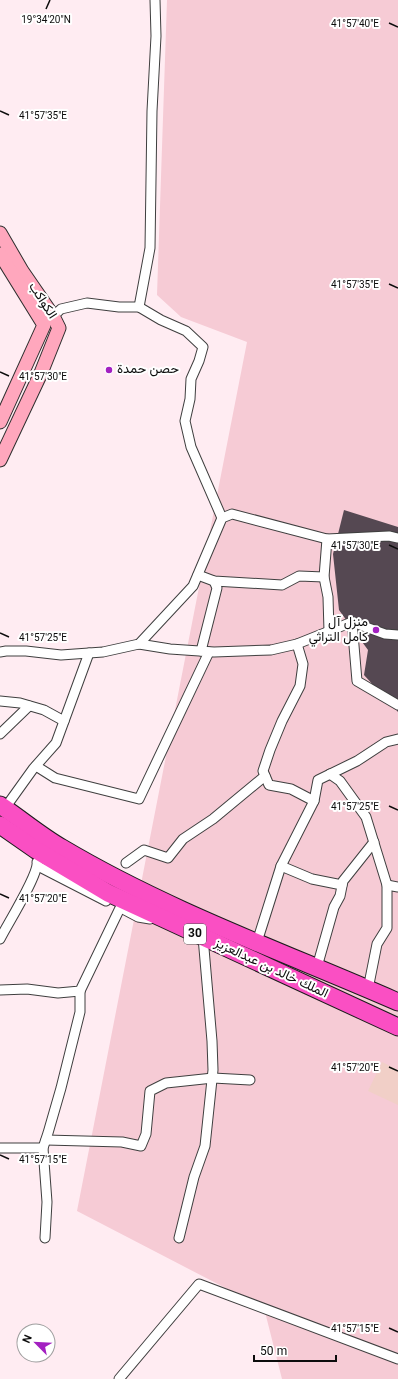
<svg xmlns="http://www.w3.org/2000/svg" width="398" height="1379" font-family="Georgia,Vazirmatn,serif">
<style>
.farmland{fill:#f6cbd5}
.pitch{fill:#f1cfc7}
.building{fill:#554852}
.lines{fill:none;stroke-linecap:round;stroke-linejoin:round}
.street-casing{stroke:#3f3f3f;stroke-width:11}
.secondary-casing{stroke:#2e2e2e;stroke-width:15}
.highway-casing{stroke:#1d1d1d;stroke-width:19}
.street{stroke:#fff;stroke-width:9}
.secondary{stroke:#ffa7bd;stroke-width:13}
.highway{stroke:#fa4fc3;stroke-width:17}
.ticks{fill:none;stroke:#0c0c0c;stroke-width:1.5}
.poi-dot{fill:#a320c1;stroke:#fff;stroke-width:1.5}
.labels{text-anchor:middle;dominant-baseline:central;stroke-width:4;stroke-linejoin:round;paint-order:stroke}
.shield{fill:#fff;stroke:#555;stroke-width:1}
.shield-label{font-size:12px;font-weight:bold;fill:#0c0c0c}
.street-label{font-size:13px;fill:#0c0c0c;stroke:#fff}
.poi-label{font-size:13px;fill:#0c0c0c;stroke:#fff;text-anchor:start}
.ticks-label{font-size:10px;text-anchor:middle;fill:#0c0c0c;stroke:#fff;stroke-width:4;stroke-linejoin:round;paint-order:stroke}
</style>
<rect width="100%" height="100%" fill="#ffecf2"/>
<path class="farmland" d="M167,0H398V1379H282L264,1308L77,1211L247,342L181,317L157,295Z"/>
<path class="pitch" d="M382,1062L398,1070V1105L368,1091Z"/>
<path class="building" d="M344,510L398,527V712L364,675L368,650L339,610L333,554Z"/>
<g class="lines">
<defs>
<g id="street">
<path d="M139,307L150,248L152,111L156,36L155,0"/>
<path d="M49,320L61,309L87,303L119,307H139L161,320L186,331L203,347L199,361L191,379L190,399L185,421L191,447L222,518"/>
<path d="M327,539L324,577L328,597L329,631"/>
<path d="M198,575L214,581L282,585L299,576L324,577"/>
<path d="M352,622L357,681L398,705"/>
<path d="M139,644L170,649L214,652L271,650L297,644L352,622L385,634L398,635"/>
<path d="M297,644L303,664L300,686L282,721L270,750L263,771L269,785L291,789L314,801"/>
<path d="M201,651L217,588L214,581"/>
<path d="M0,652L6,651H26L61,655L103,652L139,644L193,586L222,518L232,514L327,539L389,536L398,538"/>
<path d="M0,701L20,703L44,710L64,721"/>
<path d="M0,734L29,706"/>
<path d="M36,766L55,778L139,799L209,652"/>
<path d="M330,774L340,781L366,817L387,885V928L377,944L368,989"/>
<path d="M5,808L33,769L56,743L89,653"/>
<path d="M126,863L144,850L168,858L183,839L213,819L265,776"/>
<path d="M38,866L106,901"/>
<path d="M281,866L312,879L342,885"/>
<path d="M387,885L398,887"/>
<path d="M121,908L138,917L150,919"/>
<path d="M0,939C7,925 39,874 37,862"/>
<path d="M257,942L281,866L314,801L318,780L357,761L386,742L398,739"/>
<path d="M317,967L334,907L340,896L343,881L374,842"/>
<path d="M0,990L27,989L58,993L80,991L120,908"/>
<path d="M46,1140L122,1142L141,1146L146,1134L150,1091L166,1083L213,1078L250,1080"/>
<path d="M0,1148H43"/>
<path d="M45,1238L47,1202L43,1148L48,1133L61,1088L80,1012V991"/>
<path d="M179,1238L194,1177L205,1146L213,1070L212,1041L203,937"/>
<path d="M119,1379L199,1284L398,1359"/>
</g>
<g id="secondary">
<path d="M0,233L22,271L53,316L59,328L41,373L0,460"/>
<path d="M0,254L44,325L0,422"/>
</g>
<g id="highway">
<path d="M0,805C21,819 41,836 62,848C168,911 286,953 398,1002"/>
<path d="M0,825L36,850L108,893L398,1027"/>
</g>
</defs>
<use href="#street" class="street-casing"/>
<use href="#secondary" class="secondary-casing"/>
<use href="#highway" class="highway-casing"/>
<use href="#street" class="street"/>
<use href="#secondary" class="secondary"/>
<use href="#highway" class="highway"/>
</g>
<path class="ticks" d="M46,9L50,0M389,23L398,27M0,111L9,115M389,284L398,288M0,372L9,376M389,545L398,549M0,633L9,637M389,806L398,810M0,894L9,898M389,1067L398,1071M0,1155L9,1159M389,1328L398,1332"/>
<g class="poi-dot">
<circle cx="109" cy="370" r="4"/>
<circle cx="376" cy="630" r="4"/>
</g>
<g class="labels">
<rect class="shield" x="184" y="924" width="22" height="20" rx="3"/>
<g class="shield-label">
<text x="195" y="934">30</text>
</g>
<g class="street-label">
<text transform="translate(42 301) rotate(57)">الكواكب</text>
<text transform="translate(271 969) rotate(25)">الملك خالد بن عبدالعزيز</text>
</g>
<g class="poi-label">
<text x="117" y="370">حصن حمدة</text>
<text x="368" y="623" text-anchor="end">منزل آل<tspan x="368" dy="15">كامل التراثي</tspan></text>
</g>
</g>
<g class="ticks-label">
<text x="46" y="23">19°34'20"N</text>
<text x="355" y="27">41°57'40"E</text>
<text x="43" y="119">41°57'35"E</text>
<text x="355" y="288">41°57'35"E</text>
<text x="43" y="380">41°57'30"E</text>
<text x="355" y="549">41°57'30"E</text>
<text x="43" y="641">41°57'25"E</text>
<text x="355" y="810">41°57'25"E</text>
<text x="43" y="902">41°57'20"E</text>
<text x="355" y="1071">41°57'20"E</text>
<text x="43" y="1163">41°57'15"E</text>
<text x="355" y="1332">41°57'15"E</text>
</g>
<g transform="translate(36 1343) rotate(294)"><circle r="19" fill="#ffffff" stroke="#9e9e9e"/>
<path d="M0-3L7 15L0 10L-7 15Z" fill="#a320c1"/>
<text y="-6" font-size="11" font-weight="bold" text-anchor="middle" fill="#0c0c0c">N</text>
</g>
<path d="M254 1355v6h82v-6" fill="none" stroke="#0c0c0c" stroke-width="2"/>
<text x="260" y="1355" font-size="12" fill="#0c0c0c" stroke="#ffffff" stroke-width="3" paint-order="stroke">50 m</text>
</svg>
